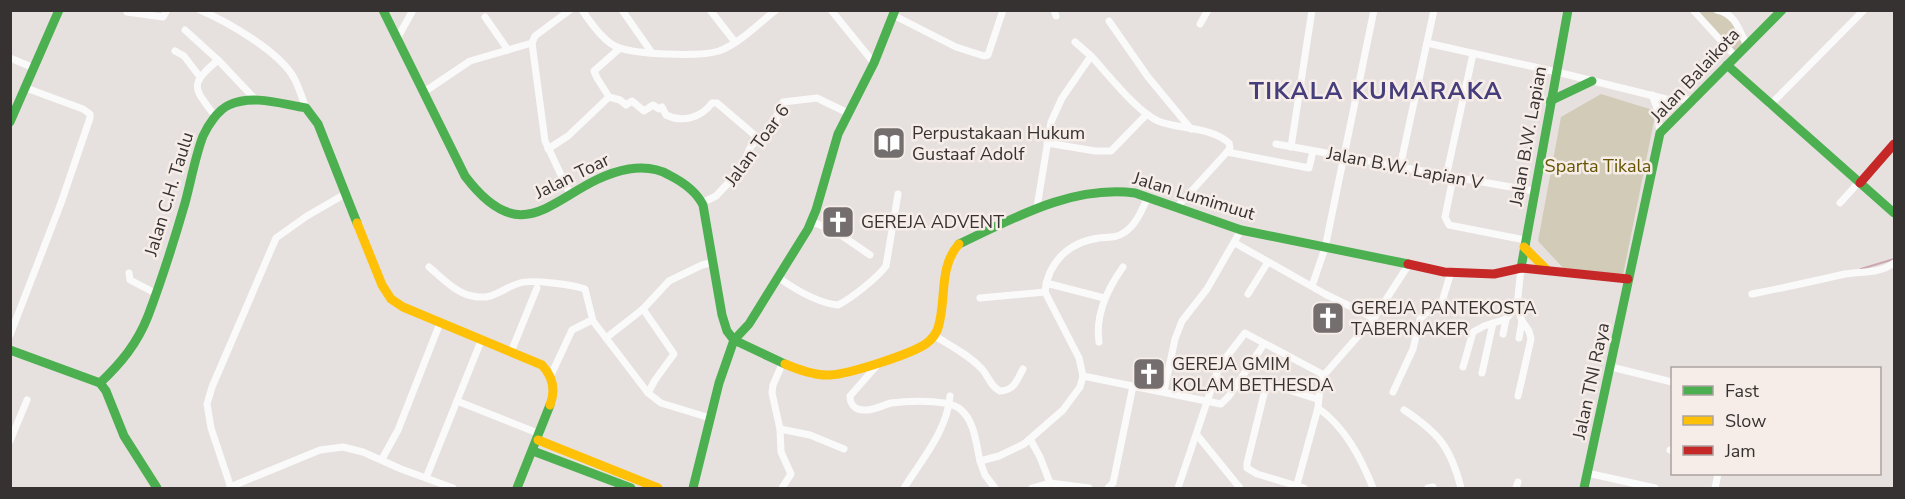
<svg xmlns="http://www.w3.org/2000/svg" width="1905" height="499" font-family="'Nunito Sans',sans-serif">
<style>
.green{fill:#d1cbb8}
.lines{fill:none;stroke-linecap:round;stroke-linejoin:round}
.stream{stroke:#cba7b0;stroke-width:2}
.street{stroke:#fbfafa;stroke-width:7}
.fast{stroke:#4caf50;stroke-width:9}
.slow{stroke:#ffc107;stroke-width:9}
.jam{stroke:#c62828;stroke-width:9}
.labels{text-anchor:middle;dominant-baseline:central;stroke-width:5;stroke-linejoin:round;paint-order:stroke}
.street-label{font-size:18px;fill:#363231;stroke:#f7ede8}
.poi-label{font-size:18px;fill:#363231;stroke:#f7ede8;text-anchor:start}
.park-label{font-size:18px;fill:#655501;stroke:#f7ede8}
.district-label{font-size:24px;font-weight:bold;letter-spacing:1.5px;fill:#453e7b;stroke:#f7ede8}
</style>
<rect width="100%" height="100%" fill="#e6e1de"/>
<g class="green">
<path d="M1695,11H1713L1728,15L1744,43L1735,54Z"/>
<path d="M1601,94L1656,111L1623,275L1566,271L1538,241L1561,117Z"/>
</g>
<g class="lines">
<path class="stream" d="M1861,269L1894,259"/>
<g class="street">
<path d="M200,10C228,22 280,52 294,78C299,87 302,98 306,108"/>
<path d="M582,10C590,22 601,38 613,45C629,55 700,57 719,51C740,43 758,24 776,10"/>
<path d="M622,10L652,53"/>
<path d="M710,10L735,42"/>
<path d="M831,10L874,63"/>
<path d="M1054,10L1056,16"/>
<path d="M1693,10L1735,56"/>
<path d="M1717,10C1735,14 1739,29 1746,44"/>
<path d="M127,12L163,17L167,10"/>
<path d="M893,15L956,47L984,56L988,55L1003,10"/>
<path d="M485,17L508,50"/>
<path d="M1109,21L1148,77L1191,129"/>
<path d="M1200,24L1208,10"/>
<path d="M185,30L218,60L256,100"/>
<path d="M398,37L413,10"/>
<path d="M1075,42L1091,56"/>
<path d="M532,43L545,141L570,194"/>
<path d="M1427,43L1557,72L1666,99L1694,100"/>
<path d="M619,49L594,71L597,78L609,97L620,100L626,105L632,101L644,111L653,105L659,109L662,107L666,115C682,123 701,118 712,103H717L758,138"/>
<path d="M175,51L184,56L200,77"/>
<path d="M10,58L34,68"/>
<path d="M424,92L470,61L532,43L535,36L570,10"/>
<path d="M1652,95L1657,108L1660,133"/>
<path d="M1770,105L1864,10"/>
<path d="M215,116C193,87 189,85 218,60"/>
<path d="M1047,143L1095,151H1111L1147,114"/>
<path d="M1276,144C1363,159 1448,177 1535,191"/>
<path d="M1291,147L1312,10"/>
<path d="M548,149L568,136L609,97"/>
<path d="M1227,152L1309,168L1313,151"/>
<path d="M1400,167L1434,10"/>
<path d="M1446,177L1473,54"/>
<path d="M1453,178L1445,217L1449,225L1525,240"/>
<path d="M702,203L716,196L732,179L742,166L751,146L774,126L779,109L783,102L817,98L848,113"/>
<path d="M1840,203L1859,182"/>
<path d="M1037,207L1051,122L1062,98L1091,56C1108,74 1137,112 1158,121C1180,130 1210,126 1229,143L1230,148L1227,152L1177,207"/>
<path d="M811,221L838,233L870,255"/>
<path d="M1235,243L1325,294L1374,318"/>
<path d="M429,267C441,277 456,293 472,296C494,301 502,288 520,283C531,279 574,285 585,289L593,321L648,393L661,403L710,418"/>
<path d="M129,273L130,280L155,293"/>
<path d="M779,278C796,290 817,303 838,305C852,298 877,278 886,266L898,194"/>
<path d="M1046,283L1104,298"/>
<path d="M1312,286L1325,248L1374,10"/>
<path d="M1248,294L1268,262"/>
<path d="M1752,294C1783,288 1814,281 1845,274C1863,271 1879,274 1894,263"/>
<path d="M980,298L1045,292"/>
<path d="M1517,306L1522,321L1519,338"/>
<path d="M643,309L674,354L655,380L648,393"/>
<path d="M1503,334L1506,319L1517,306L1521,268"/>
<path d="M10,335L61,203L90,118V114L83,109L26,88"/>
<path d="M935,336C951,346 969,355 982,369C989,377 990,386 1000,391C1014,391 1017,380 1023,369"/>
<path d="M606,338L643,309L669,281L702,265L714,262"/>
<path d="M1099,342C1095,315 1108,288 1123,267"/>
<path d="M511,352L537,288"/>
<path d="M879,363L850,396C850,404 855,410 864,410C873,411 883,405 891,403C907,401 948,399 960,409C975,421 976,444 980,461L999,456L1024,444L1063,410L1080,387L1083,376L1079,358L1045,292C1048,262 1069,242 1099,238C1109,237 1117,238 1125,232C1137,224 1142,209 1148,197"/>
<path d="M1463,367L1473,332L1484,326L1506,319"/>
<path d="M1611,367L1672,382"/>
<path d="M1482,373L1493,323"/>
<path d="M551,375L572,330L592,320"/>
<path d="M1083,376L1221,404L1229,396L1264,344"/>
<path d="M1164,391L1175,339L1182,321L1207,289L1241,230"/>
<path d="M1393,392L1413,349L1420,319L1426,313L1441,305L1451,272"/>
<path d="M1518,396L1531,339L1529,331L1522,321"/>
<path d="M457,401L540,434"/>
<path d="M1404,410C1439,433 1451,448 1461,488"/>
<path d="M780,429L810,435L844,449"/>
<path d="M1197,435L1240,488"/>
<path d="M1030,439L1040,457L1050,483"/>
<path d="M10,441L27,400"/>
<path d="M1670,450H1672"/>
<path d="M382,459L398,430L440,323"/>
<path d="M980,461L985,475L995,488"/>
<path d="M1587,473L1655,488"/>
<path d="M426,478L481,341"/>
<path d="M230,487L320,450L343,447L363,452L401,469L453,488"/>
<path d="M231,488L211,428L207,404L212,387L276,238L307,216L345,194"/>
<path d="M782,488L791,474L781,452L780,429L772,393L773,385L783,362"/>
<path d="M904,488C922,459 947,431 950,396"/>
<path d="M1032,488L1050,483L1089,488"/>
<path d="M1108,488L1113,483L1133,386"/>
<path d="M1178,488L1215,378L1221,364L1245,333L1324,375"/>
<path d="M1296,488L1318,408"/>
<path d="M1304,488L1257,474L1247,468V463L1266,386L1279,387L1317,399"/>
<path d="M1373,488C1361,458 1345,427 1318,408L1320,386L1324,375L1374,318L1409,264"/>
<path d="M1428,488L1433,487"/>
<path d="M1516,488L1518,482"/>
<path d="M1715,488L1718,474"/>
</g>
<g class="fast">
<path d="M383,10L465,176C529,261 559,181 629,169C643,167 657,168 669,175C683,182 696,191 703,205L722,315L727,331L734,340L785,364"/>
<path d="M1727,65L1894,213"/>
<path d="M1550,101L1592,81"/>
<path d="M10,122L59,10"/>
<path d="M959,244C1014,218 1072,185 1135,193L1241,230L1408,264"/>
<path d="M1521,268L1568,10"/>
<path d="M10,350L100,383L106,391L124,436L157,488"/>
<path d="M100,383C121,363 137,344 148,316C162,279 174,241 185,203C191,181 195,157 203,136C208,125 218,110 229,105C253,94 281,104 306,108L318,124L357,223"/>
<path d="M533,451L631,488"/>
<path d="M517,488L550,405"/>
<path d="M693,488L719,383L734,340L749,324L808,229L816,210L838,134L874,63L895,10"/>
<path d="M1584,488L1660,133L1782,10"/>
</g>
<g class="slow">
<path d="M357,223L382,285L391,299L403,307L542,365C553,377 556,390 550,405"/>
<path d="M1524,247L1547,270"/>
<path d="M785,364C799,370 815,376 830,375C849,374 912,354 927,343C932,339 936,334 938,328C947,300 938,267 959,244"/>
<path d="M538,440L658,488"/>
</g>
<g class="jam">
<path d="M1860,183L1894,144"/>
<path d="M1408,264L1444,272L1494,274L1521,268L1628,279"/>
</g>
</g>
<defs>
<symbol id="library-square" viewBox="-11 -11 22 22"><rect x="-9" y="-9" width="18" height="18" rx="4" fill="#746f6e" stroke="#f7ede8"/><path d="M-6-4Q-3-5.5-.7-3.5V5Q-3 3-6 4ZM6-4Q3-5.5 .7-3.5V5Q3 3 6 4Z" fill="#fff"/></symbol>
<symbol id="church-square" viewBox="-11 -11 22 22"><rect x="-9" y="-9" width="18" height="18" rx="4" fill="#746f6e" stroke="#f7ede8"/><path d="M-1.2-6h2.4v3.5h3.3v2.4h-3.3V6h-2.4V-.1h-3.3v-2.4h3.3Z" fill="#fff"/></symbol>
</defs>
<g fill-rule="evenodd">
<use href="#library-square" x="870" y="124" width="38" height="38"/>
<use href="#church-square" x="819" y="203" width="38" height="38"/>
<use href="#church-square" x="1309" y="299" width="38" height="38"/>
<use href="#church-square" x="1130" y="355" width="38" height="38"/>
</g>
<g class="labels">
<g class="street-label">
<text transform="translate(1695 75) rotate(-47)">Jalan Balaikota</text>
<text transform="translate(1528 136) rotate(-80)">Jalan B.W. Lapian</text>
<text transform="translate(757 145) rotate(-54)">Jalan Toar 6</text>
<text transform="translate(1405 168) rotate(11)">Jalan B.W. Lapian V</text>
<text transform="translate(572 176) rotate(-26)">Jalan Toar</text>
<text transform="translate(169 194) rotate(-73)">Jalan C.H. Taulu</text>
<text transform="translate(1194 196) rotate(17)">Jalan Lumimuut</text>
<text transform="translate(1591 381) rotate(-78)">Jalan TNI Raya</text>
</g>
<g class="poi-label">
<text x="912" y="133">Perpustakaan Hukum<tspan x="912" dy="21">Gustaaf Adolf</tspan></text>
<text x="861" y="222">GEREJA ADVENT</text>
<text x="1351" y="308">GEREJA PANTEKOSTA<tspan x="1351" dy="21">TABERNAKER</tspan></text>
<text x="1172" y="364">GEREJA GMIM<tspan x="1172" dy="21">KOLAM BETHESDA</tspan></text>
</g>
<g class="park-label">
<text x="1598" y="166">Sparta Tikala</text>
</g>
<g class="district-label">
<text x="1376" y="91">TIKALA KUMARAKA</text>
</g>
</g>
<rect width="1905" height="499" fill="none" stroke="#363231" stroke-width="24"/>
<rect x="1671" y="367" width="210" height="108" fill="#f7ede8" stroke="#aaa29f" stroke-width="1.5"/>
<rect x="1683" y="386" width="30" height="9" fill="#4caf50" stroke="#aaa29f" stroke-width="1.5"/>
<text x="1725" y="397" font-size="18" fill="#363231">Fast</text>
<rect x="1683" y="416" width="30" height="9" fill="#ffc107" stroke="#aaa29f" stroke-width="1.5"/>
<text x="1725" y="427" font-size="18" fill="#363231">Slow</text>
<rect x="1683" y="446" width="30" height="9" fill="#c62828" stroke="#aaa29f" stroke-width="1.5"/>
<text x="1725" y="457" font-size="18" fill="#363231">Jam</text>
</svg>
